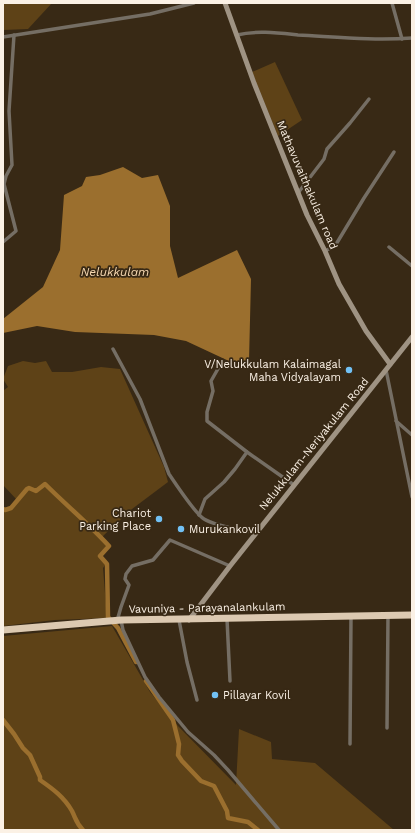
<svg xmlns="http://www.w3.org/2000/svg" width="415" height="833" font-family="'Work Sans',sans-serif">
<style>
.green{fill:#5e4217}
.water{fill:#9b6f2e}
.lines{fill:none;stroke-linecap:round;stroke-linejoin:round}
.canal{stroke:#9b6f2e;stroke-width:4.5}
.street{stroke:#756e64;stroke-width:3.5}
.secondary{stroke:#9f9383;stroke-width:5}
.highway{stroke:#dcc9b1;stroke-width:7}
.poi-dot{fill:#72c1f5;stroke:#382915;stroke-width:1.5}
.labels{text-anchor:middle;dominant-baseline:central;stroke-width:3.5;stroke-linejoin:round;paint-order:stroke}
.street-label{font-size:11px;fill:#fbf1e5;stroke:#382915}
.poi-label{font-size:11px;fill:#fbf1e5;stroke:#382915;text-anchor:end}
.water-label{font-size:12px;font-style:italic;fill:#f6d8b1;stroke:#382915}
</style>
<rect width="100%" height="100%" fill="#382915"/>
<g class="green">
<path d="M3,3H52L28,29L3,30Z"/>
<path d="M275,62L302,120L278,136L252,72Z"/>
<path d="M23,361L35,363L46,361L52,372H72L101,367L120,369L164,467L168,482L132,509L104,535L101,539L107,546L99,556L106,564L103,568L107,618L55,620L3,626V509H12L18,501L3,485V391L8,387L3,379L8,366Z"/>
<path d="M112,626L150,692L178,726L236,785L239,729L271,742L272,759L315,763L394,830H3V636Z"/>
</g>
<path class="water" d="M123,167L142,178L158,175L170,206V246L178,278L237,250L251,279L249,361L246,369L186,341L154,335L75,332L37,326L3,333V319L43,287L60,250L64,195L82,186L86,177L100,175Z"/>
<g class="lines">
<g class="canal">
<path d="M3,509L5,510L11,508L27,489L29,488L36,491L45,484C66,505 89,524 109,546L100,556L107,564L108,617L118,628L136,662"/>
<path d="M146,681L173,720L179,744L178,755L182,761L201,781L214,786L227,811L228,818L248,822L258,830"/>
<path d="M3,720L14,734L23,748L30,755L40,777V780C53,789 64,797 72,811C76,819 76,823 83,830"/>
</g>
<g class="street">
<path d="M392,3L402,39"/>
<path d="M237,35C256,30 279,33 298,35C336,37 374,41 412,38"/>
<path d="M3,37L150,14L194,3"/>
<path d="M298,193L324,159L327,149L350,123L369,99"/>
<path d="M3,242L16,231L4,184L6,176L12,165L9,111L14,35"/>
<path d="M389,247L412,266"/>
<path d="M325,251L335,246L364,198L394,152"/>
<path d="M113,349L140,399L169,474C175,483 196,514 204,519C215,526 242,530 256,533"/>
<path d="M219,367L211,381L213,391L207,412V421L247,452L294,485"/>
<path d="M386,370L412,497"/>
<path d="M396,421L412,435"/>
<path d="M199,515L205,499L224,482L235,469L247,452"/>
<path d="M227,619L230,681"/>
<path d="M121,620L123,630L145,677L159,697L188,732L214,755L228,770L279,830"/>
<path d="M179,620L187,662L197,700"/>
<path d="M117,621L121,607L129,585L125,579L126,574L132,566L153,560L170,540L230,566"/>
<path d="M387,728L388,616"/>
<path d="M350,744L351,616"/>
</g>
<g class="secondary">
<path d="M225,3L254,83L307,215L325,251L339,284L366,331L390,364"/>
<path d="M189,620L230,566L412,337"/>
</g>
<path class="highway" d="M3,630L121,620L412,615"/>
</g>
<g class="poi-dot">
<circle cx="349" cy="370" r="4"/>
<circle cx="159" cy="519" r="4"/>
<circle cx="181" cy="529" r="4"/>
<circle cx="215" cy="695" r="4"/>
</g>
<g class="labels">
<g class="street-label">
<text transform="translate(307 185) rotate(67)">Mathavuvaithakulam road</text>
<text transform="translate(314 444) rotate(-51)">Nelukkulam-Neriyakulam Road</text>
<text transform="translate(207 608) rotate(-1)">Vavuniya - Parayanalankulam</text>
</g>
<g class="poi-label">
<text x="341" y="364">V/Nelukkulam Kalaimagal<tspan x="341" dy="13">Maha Vidyalayam</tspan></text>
<text x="151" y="513">Chariot<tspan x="151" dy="13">Parking Place</tspan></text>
<text x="189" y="529" text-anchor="start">Murukankovil</text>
<text x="223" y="695" text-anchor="start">Pillayar Kovil</text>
</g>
<g class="water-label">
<text x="115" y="272">Nelukkulam</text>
</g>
</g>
<rect width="415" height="833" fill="none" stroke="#fbf1e5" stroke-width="8"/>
</svg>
